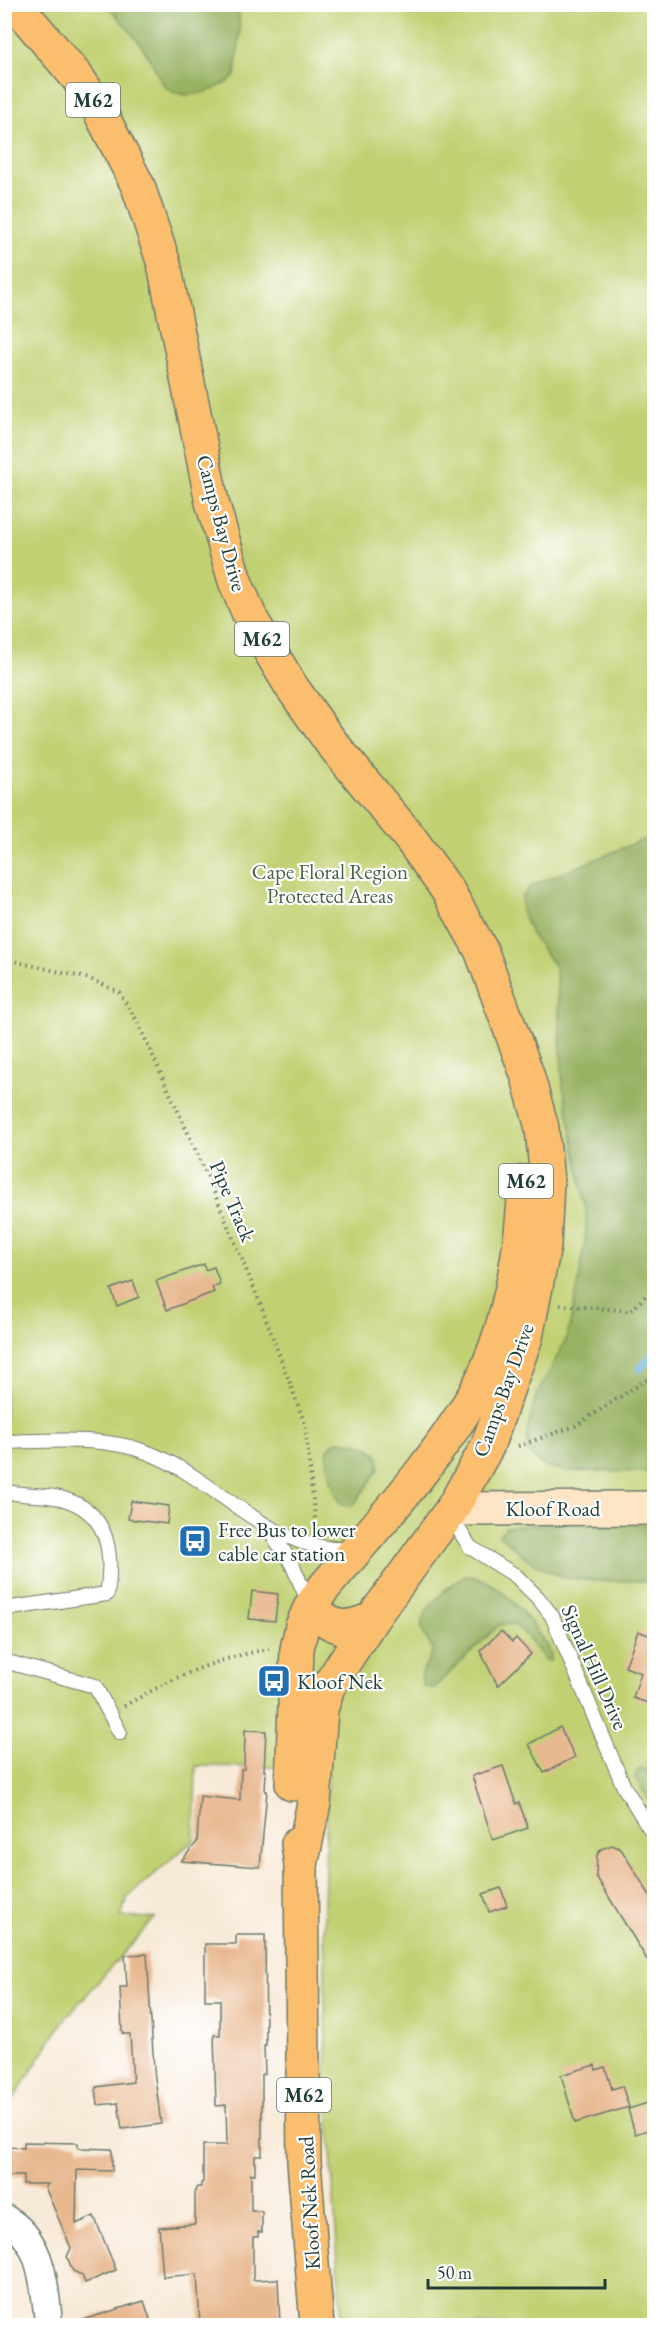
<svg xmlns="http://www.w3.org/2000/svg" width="659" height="2330" font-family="'EB Garamond',serif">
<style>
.green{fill:#c1d072;stroke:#708653;stroke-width:1.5}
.forest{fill:#98b264;stroke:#5c784c;stroke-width:1.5}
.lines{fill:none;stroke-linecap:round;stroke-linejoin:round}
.stream{stroke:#68b0df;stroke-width:7}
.building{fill:#e8b88f}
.service-casing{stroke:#6b7a6d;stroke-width:16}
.minor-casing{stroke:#6b7a6d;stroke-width:30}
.secondary-casing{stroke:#6b7a6d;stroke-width:36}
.primary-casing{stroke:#6b7a6d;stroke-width:36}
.path{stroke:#6b7a6d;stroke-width:4;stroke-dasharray:1.5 4.5;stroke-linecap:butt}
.service{stroke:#fff;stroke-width:14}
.minor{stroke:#fff;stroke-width:27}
.secondary{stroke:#fde5c5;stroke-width:33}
.primary{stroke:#fbbe6e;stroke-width:33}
.labels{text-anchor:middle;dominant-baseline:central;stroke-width:4.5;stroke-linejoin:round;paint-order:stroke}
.shield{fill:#fff;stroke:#627771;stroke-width:1.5}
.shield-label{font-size:20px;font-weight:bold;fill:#1f3d34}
.street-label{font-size:21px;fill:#1f3d34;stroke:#fff}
.park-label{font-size:21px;fill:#486244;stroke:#fff}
.poi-label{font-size:21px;fill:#1f3d34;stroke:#fff;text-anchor:start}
</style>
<rect width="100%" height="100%" fill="#fff"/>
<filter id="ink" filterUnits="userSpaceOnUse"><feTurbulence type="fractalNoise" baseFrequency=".0167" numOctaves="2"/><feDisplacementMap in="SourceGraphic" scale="12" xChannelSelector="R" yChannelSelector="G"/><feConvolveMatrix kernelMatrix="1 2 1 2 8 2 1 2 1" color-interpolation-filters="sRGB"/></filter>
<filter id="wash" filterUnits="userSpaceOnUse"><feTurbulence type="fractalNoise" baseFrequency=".008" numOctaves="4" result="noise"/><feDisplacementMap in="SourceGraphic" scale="24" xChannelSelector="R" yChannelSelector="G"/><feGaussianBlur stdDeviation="1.35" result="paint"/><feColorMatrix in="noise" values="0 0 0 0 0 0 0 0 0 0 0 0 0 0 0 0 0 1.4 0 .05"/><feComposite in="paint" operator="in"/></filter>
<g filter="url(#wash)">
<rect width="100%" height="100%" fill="#f8ead8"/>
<path class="green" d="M5,5H654V2325H342L326,2076L324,1908L328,1763L271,1767L196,1766L194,1840L127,1898L121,1917L155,1918L64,2020L5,2112Z"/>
<g class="forest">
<path d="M107,5H238L240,32L235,76C220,90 189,101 170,90C162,85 158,75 154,67C143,43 124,25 107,5Z"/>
<path d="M654,835V1472L566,1471L542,1465L528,1451L527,1432L536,1396L567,1338L579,1282L586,1231V1209L563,1086L556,968L531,934L522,911V897L531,886Z"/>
<path d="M338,1441C354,1442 384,1446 379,1469L353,1506C350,1506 347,1507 344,1505C334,1500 325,1461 328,1450C330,1445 333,1443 338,1441Z"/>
<path d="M538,1525H654V1581C624,1580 576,1585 548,1571C530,1562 514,1548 499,1535L506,1527Z"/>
<path d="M466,1576C496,1576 525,1614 540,1636C545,1644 553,1652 550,1661L545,1660C533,1646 520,1616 498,1626L434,1688L424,1687C417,1672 429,1664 433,1650C430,1643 423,1636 422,1628C418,1612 452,1582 466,1576Z"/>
<path d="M641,1769H648L654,1773V1808L635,1777L638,1770Z"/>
</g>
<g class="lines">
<path class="stream" d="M640,1369L654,1352"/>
</g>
<g id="blocks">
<g class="building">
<path d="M204,1264L205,1270L214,1267L220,1284L212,1287L214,1292L167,1310L156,1281Z"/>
<path d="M133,1281L139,1297L117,1306L111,1289Z"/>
<path d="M131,1501L169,1506L167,1524L128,1519Z"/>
<path d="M252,1591L278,1594L275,1621L249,1619Z"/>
<path d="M501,1631L512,1642L516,1638L531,1654L498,1686L480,1651Z"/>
<path d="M638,1631L654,1637V1705L633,1698L641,1673L625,1667Z"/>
<path d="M560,1727L575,1757L544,1773L529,1744Z"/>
<path d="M245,1730L266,1731L264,1771H266L265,1791H267L260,1867L181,1861L197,1842L200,1796L240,1800L241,1769H244Z"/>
<path d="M503,1766L516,1804L519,1802L528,1828L493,1840L472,1776Z"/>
<path d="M612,1845L621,1849L654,1902V1971L596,1876L597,1855L601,1849Z"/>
<path d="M501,1888L507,1906L489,1912L483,1894Z"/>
<path d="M236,1935H265L266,2045H264L265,2074H262V2156H255V2174H251V2211H262V2232H258V2237H253V2280L278,2279L280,2325H200L197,2274L163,2277L159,2227L195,2224V2191L197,2187H201V2183L203,2182V2145H227L226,2105L216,2106L214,2035H220V2000H205V1944H236Z"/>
<path d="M147,1954L154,2070L161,2124L122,2129L118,2103L98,2105L96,2087L133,2082L130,2034H123L122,2031L120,1987H127L125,1955Z"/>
<path d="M595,2065L596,2070L605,2067L612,2089L622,2086L629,2107L575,2123L561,2075Z"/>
<path d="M651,2102L654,2115V2128L635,2134L628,2109Z"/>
<path d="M24,2142L78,2143V2148L112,2149V2171L77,2170L76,2224L94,2216L116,2270L85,2283L82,2275L73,2271L67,2257L71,2248L45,2187L48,2184H23V2176H9V2173H4V2151L10,2152V2147L24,2148Z"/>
<path d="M144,2301L152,2325H80L79,2321Z"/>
</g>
</g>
</g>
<g filter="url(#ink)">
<use href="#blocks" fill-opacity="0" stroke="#6b7a6d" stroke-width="1.5"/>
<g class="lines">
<defs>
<g id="service">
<path d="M4,1442C50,1441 102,1436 146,1452C218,1478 270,1555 354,1549"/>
<path d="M4,1491C22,1496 42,1494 60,1498C108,1510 114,1550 107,1594L4,1609"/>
<path d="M453,1511L459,1530L470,1547L516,1576L539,1599L552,1616L624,1787L654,1835"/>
<path d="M269,1530L291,1562L310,1605"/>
<path d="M4,1661L95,1686L120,1733"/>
</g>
<path id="minor" d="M4,2218C44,2240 44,2286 49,2326"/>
<path id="secondary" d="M452,1509L654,1508"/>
<g id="primary">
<path d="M15,4L77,77L97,106L138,186L164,264L212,502L235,581L251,619L291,686L330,741L410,838L448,891L481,950L527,1074L542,1128L547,1181L544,1246L526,1337L487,1447L452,1509L372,1619L328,1687L321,1710L314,1803L301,1865"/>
<path d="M311,1606C333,1630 342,1631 372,1619"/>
<path d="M292,1784L297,1649L302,1626L311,1606L322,1590C375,1527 431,1468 473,1397C508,1335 522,1252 525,1182"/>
<path d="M298,1844L301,1865L304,2162L317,2326"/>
</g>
</defs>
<use href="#service" class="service-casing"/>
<use href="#minor" class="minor-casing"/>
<use href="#secondary" class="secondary-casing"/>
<use href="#primary" class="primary-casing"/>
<g class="path">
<path d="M4,959L90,979L119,992L137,1021L206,1173L260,1303L305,1424L316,1528"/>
<path d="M560,1305L630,1311L654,1288"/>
<path d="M518,1446L575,1426L654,1375"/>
<path d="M124,1706C173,1678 212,1659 269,1649"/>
</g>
<use href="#service" class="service"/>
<use href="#minor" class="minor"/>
<use href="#secondary" class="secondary"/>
<use href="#primary" class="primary"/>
</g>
</g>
<defs>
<symbol id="bus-square" viewBox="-11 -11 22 22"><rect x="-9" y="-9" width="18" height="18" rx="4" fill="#1f6fb2" stroke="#fff"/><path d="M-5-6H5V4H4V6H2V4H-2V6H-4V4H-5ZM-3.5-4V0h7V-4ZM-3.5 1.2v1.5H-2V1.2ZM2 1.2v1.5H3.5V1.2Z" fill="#fff"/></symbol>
</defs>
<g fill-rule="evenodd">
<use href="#bus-square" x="176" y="1522" width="38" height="38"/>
<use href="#bus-square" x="255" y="1662" width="38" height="38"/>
</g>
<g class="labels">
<g class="shield">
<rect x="66" y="83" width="54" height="34" rx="4.5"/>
<rect x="235" y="622" width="54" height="34" rx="4.5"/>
<rect x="499" y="1164" width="54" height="34" rx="4.5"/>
<rect x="277" y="2078" width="54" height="34" rx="4.5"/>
</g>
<g class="shield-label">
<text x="93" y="100">M62</text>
<text x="262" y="639">M62</text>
<text x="526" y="1181">M62</text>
<text x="304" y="2095">M62</text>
</g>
<g class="street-label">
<text transform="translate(222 523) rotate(75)">Camps Bay Drive</text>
<text transform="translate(233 1201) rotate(67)">Pipe Track</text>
<text transform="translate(503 1390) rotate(-70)">Camps Bay Drive</text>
<text x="553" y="1508">Kloof Road</text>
<text transform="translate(595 1667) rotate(66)">Signal Hill Drive</text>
<text transform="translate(309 2203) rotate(-93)">Kloof Nek Road</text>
</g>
<g class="park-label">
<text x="330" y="871">Cape Floral Region<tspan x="330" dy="24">Protected Areas</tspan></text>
</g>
<g class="poi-label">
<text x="218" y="1529">Free Bus to lower<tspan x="218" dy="24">cable car station</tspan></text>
<text x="297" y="1681">Kloof Nek</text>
</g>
</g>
<rect width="659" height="2330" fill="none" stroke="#fff" stroke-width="24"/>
<path d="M428 2279v9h177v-9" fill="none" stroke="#1f3d34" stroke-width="3"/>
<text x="437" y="2279" font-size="18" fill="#1f3d34" stroke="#ffffff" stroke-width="4.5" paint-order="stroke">50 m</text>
</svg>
